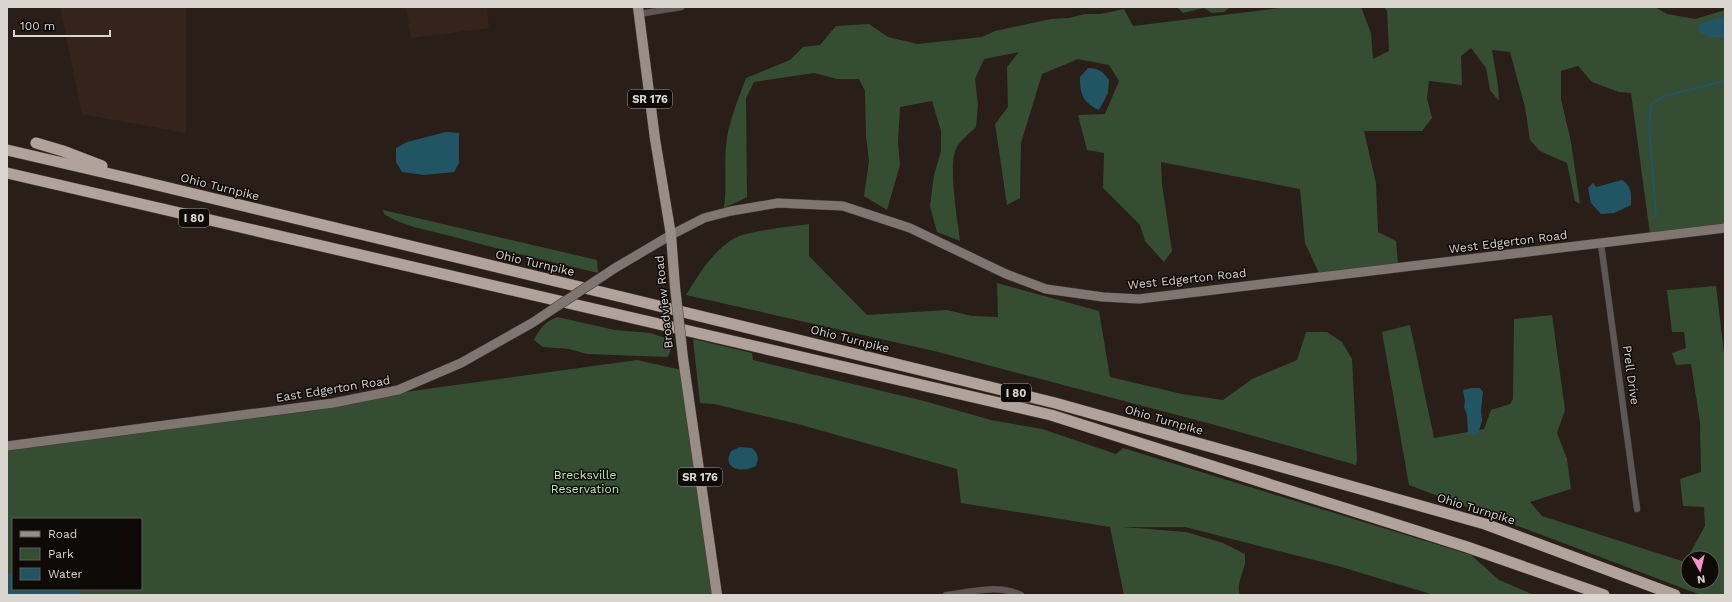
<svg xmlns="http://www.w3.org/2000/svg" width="1732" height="602" font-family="'Work Sans',sans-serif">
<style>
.industrial{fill:#35241c}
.green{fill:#354d33;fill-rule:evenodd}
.water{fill:#225564}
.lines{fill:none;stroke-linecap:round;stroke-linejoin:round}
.stream{stroke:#225564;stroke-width:2}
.street-casing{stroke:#453c35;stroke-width:7}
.secondary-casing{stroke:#453c35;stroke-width:10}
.primary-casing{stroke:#453c35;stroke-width:11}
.highway-casing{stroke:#453c35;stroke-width:12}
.street{stroke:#5d5755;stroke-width:6}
.secondary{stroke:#7f7671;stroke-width:9}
.primary{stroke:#998d87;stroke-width:10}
.highway{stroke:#b1a29b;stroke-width:11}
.secondary-bridge-casing{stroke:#453c35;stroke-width:10;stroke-linecap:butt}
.primary-bridge-casing{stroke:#453c35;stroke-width:11;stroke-linecap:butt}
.secondary-bridge{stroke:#7f7671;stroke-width:9}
.primary-bridge{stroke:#998d87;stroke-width:10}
.labels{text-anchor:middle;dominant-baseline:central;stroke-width:3;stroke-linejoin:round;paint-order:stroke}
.shield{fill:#0e0a07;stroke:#9e9894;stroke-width:1}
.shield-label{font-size:11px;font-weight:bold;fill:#dbd5d0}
.street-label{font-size:12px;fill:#dbd5d0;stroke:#0e0a07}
.park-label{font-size:12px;fill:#bceeb8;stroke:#0e0a07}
</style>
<rect width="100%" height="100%" fill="#291f18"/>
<g class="industrial">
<path d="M60,7H186V133L82,114Z"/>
<path d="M406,7H487L489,28L411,38Z"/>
</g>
<g class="green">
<path d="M1177,7H1230L1224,12L1212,13L1204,8L1183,13Z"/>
<path d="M1276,7H1361L1371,33L1373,59L1389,51L1387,11L1384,7H1655L1667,14L1695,19L1725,10V225L1650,234L1631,93L1619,92L1592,82L1578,66L1561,71V99L1571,142L1580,204L1575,201L1567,163L1540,151L1530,140L1525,107L1510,52L1492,50L1498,85L1499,101L1490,90L1486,68L1471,48L1461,56L1462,85L1429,81L1427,98L1432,118L1422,131H1364L1376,183L1378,232L1396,241L1398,264L1319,273L1305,243L1300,189L1161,162L1162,184L1172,251L1164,262L1145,241L1140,225L1103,188L1104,153L1087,150L1078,115L1105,114L1119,81L1109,65L1078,59L1042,74L1021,143L1020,198L1007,205L995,124L1008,107L1007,67L1019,52L984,59L975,79L978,105L976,127C970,133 962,139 957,147C947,162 958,222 960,241L937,232L930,206L934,175L941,151V131L932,101L900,107L898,142L900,165L887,210L864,196L869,161L866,136L865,91L859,79H837L814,73L754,82L746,98L747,197L724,208C727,187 724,167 726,146C728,123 738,100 746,78L790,60L803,47L820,45L836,26L869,24L888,37L918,44L982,37L995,31L1051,19L1069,18L1085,14H1101L1124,9L1133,26L1280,8Z"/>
<path d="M383,210L597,260L598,273C547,261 497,249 447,235C426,230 403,226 384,214Z"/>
<path d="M809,224V256L867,315L947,310L972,316L998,317L997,283L1099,311L1110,377L1182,394L1223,400L1252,379L1297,360L1306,332H1327L1342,342L1352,359L1357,459L1356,465L1215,425L934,351L686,295C699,274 712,252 733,239C748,230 791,227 809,224Z"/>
<path d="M1716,286L1725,361V595H1701L1409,485L1382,332L1410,325L1434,438L1484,429L1491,410L1510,404L1513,399L1514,319L1552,315L1565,410L1557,433L1567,459L1571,489L1530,502L1542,516L1685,562L1705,526L1704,507L1683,506L1680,479L1701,472L1700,422L1691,364L1676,365L1672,353L1686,348L1684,332H1672L1667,290ZM1688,558H1712V582H1688Z"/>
<path d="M557,317L615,330L650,333L669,339L671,349L668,357L587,354L569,349L543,347L534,340C539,330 545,321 557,317Z"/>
<path d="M693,339L752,353L753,360L924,401L991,420L1042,429L1116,454L1123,448L1471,555L1499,580L1534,595H1434L1338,566L1185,527H1123L1186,532L1223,543L1245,554C1245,557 1245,560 1245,563C1243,574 1236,584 1240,595H1124L1110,527L961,503L957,469L798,424L714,404L700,403Z"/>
<path d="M637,360L686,371L717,595H7V447ZM13,519H141V589H13Z"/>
</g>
<g class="water">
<path d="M1725,16V38L1712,37L1700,33L1698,27L1702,23Z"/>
<path d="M1088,68C1099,68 1103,72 1109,80L1108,93L1099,110C1082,102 1080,94 1080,77Z"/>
<path d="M446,132L459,133V163L454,172L424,175L402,172L396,162V148L407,142Z"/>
<path d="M1622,180C1632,186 1631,194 1631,205L1614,213L1601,214L1591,203L1588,188L1593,183L1596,187Z"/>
<path d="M1472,388H1480L1483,392L1481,411L1482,421L1478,434H1468L1467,415L1464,407L1465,401L1463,390Z"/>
<path d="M740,447L752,448C758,454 759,458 756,466C743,473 721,470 731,451Z"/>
<path d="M13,573V589H80V595H7V574Z"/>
</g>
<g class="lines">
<path class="stream" d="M1656,216L1649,126L1651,104L1665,96L1725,81"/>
<defs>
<g id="street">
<path d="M639,14L681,7"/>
<path d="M1601,244L1637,509"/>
<path d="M946,595C970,592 997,584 1021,595"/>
</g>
<g id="secondary">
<path d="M615,268L671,235L704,218L731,211L778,203L843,206L910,228L1006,274L1046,289L1103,297L1139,299L1725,228"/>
<path d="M7,446L333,403L398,390L461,363L532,323"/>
</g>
<g id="primary">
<path d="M638,7L655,139L671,235L675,287"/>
<path d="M683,358L717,595"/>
</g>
<g id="highway">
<path d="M36,143L63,151L102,166"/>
<path d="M7,150L132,179L626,298L1055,403L1485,524L1675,595"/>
<path d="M7,173L1051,415L1467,547L1604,595"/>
</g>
</defs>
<use href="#street" class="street-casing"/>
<use href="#secondary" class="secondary-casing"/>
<use href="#primary" class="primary-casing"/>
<use href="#highway" class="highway-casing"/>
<use href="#street" class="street"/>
<use href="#secondary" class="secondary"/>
<use href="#primary" class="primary"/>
<use href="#highway" class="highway"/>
<defs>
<path id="secondary-bridge" d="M532,323L615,268"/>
<path id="primary-bridge" d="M675,287L683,358"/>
</defs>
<use href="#secondary-bridge" class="secondary-bridge-casing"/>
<use href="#primary-bridge" class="primary-bridge-casing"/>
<use href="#secondary-bridge" class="secondary-bridge"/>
<use href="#primary-bridge" class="primary-bridge"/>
</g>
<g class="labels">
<g class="shield">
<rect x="628" y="90" width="44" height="18" rx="3"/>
<rect x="179" y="209" width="30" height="18" rx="3"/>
<rect x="1001" y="384" width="30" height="18" rx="3"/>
<rect x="678" y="468" width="44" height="18" rx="3"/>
</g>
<g class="shield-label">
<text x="650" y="99">SR 176</text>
<text x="194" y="218">I 80</text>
<text x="1016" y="393">I 80</text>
<text x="700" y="477">SR 176</text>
</g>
<g class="street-label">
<text transform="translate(220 187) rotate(14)">Ohio Turnpike</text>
<text transform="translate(1508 242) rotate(-7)">West Edgerton Road</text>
<text transform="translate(535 263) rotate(13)">Ohio Turnpike</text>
<text transform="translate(1187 279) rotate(-6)">West Edgerton Road</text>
<text transform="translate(664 302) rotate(-96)">Broadview Road</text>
<text transform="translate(850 339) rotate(14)">Ohio Turnpike</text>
<text transform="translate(1631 375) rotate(82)">Prell Drive</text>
<text transform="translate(333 389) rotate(-9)">East Edgerton Road</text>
<text transform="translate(1164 420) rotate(16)">Ohio Turnpike</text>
<text transform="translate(1476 509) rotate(17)">Ohio Turnpike</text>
</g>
<g class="park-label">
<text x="585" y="475">Brecksville<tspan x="585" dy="14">Reservation</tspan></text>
</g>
</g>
<rect width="1732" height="602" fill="none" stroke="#dbd5d0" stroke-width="16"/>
<rect x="12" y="518" width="130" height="72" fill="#0e0a07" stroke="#605b57"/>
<rect x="20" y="531" width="20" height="6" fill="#998d87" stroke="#605b57"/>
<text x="48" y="538" font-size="12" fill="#dbd5d0">Road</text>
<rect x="20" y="548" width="20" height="12" fill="#354d33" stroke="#605b57"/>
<text x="48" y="558" font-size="12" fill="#dbd5d0">Park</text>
<rect x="20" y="568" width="20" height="12" fill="#225564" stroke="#605b57"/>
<text x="48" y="578" font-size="12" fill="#dbd5d0">Water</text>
<g transform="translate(1700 570) rotate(172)"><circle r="19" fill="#0e0a07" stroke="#605b57"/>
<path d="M0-3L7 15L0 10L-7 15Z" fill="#f890cc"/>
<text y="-6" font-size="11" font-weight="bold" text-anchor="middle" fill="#dbd5d0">N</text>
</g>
<path d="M14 30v6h96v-6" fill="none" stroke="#dbd5d0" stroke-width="2"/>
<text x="20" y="30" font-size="12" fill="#dbd5d0" stroke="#0e0a07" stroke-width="3" paint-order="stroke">100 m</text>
</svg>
